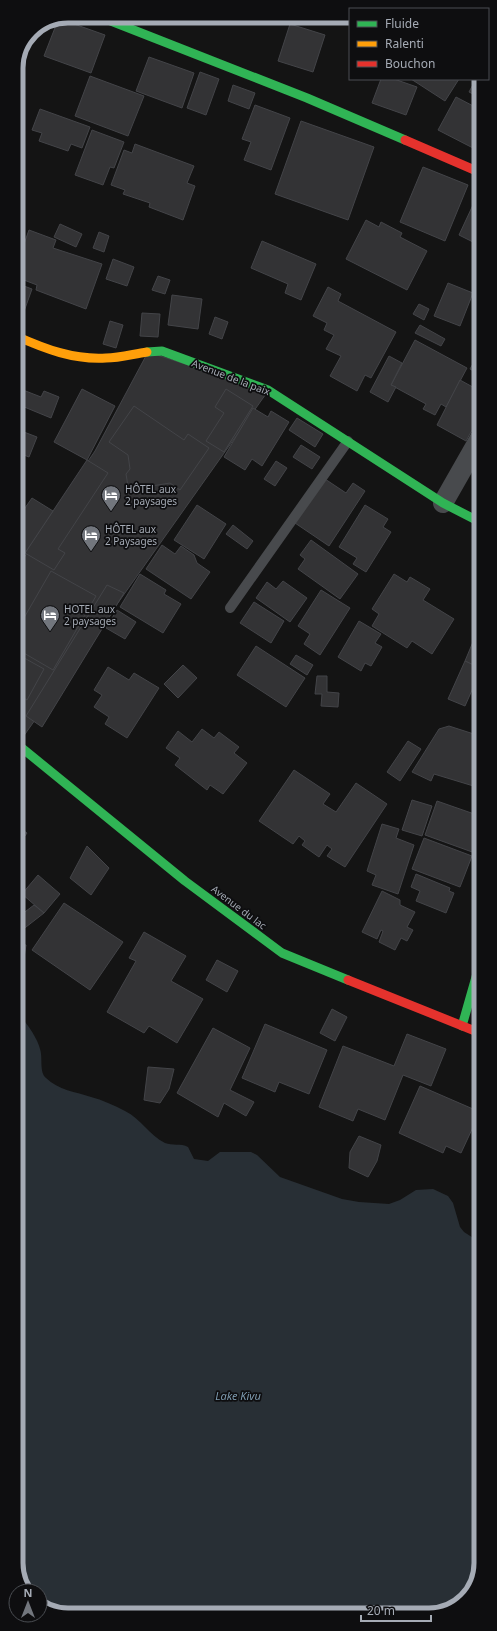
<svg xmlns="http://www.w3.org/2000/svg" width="497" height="1631" font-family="'Noto Sans',sans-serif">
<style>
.water{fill:#282f35}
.building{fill:#333335;stroke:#434448}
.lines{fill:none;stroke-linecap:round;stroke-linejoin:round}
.lane{stroke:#484a4d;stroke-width:10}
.street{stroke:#484a4d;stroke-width:20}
.fast{stroke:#30b455;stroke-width:9}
.slow{stroke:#ff9f0a;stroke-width:9}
.jam{stroke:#e5322d;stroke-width:9}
.labels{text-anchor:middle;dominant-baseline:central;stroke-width:3.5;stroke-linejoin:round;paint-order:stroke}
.street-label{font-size:10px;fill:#a5abb5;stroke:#0e0e10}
.poi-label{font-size:10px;fill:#a5abb5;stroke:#0e0e10;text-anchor:start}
.water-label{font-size:11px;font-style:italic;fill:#7d9aaf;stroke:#0e0e10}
.rim{fill:none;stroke:#a5abb5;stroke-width:5}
</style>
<rect width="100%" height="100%" fill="#141414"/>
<path class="water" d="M17,1013C25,1020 38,1039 40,1049C43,1058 39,1072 46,1078C58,1090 76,1092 91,1097C102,1100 114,1105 125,1111C141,1119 149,1135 165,1143C172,1146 181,1143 188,1147L194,1159L208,1161L220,1152H251L257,1155L280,1177L342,1199L359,1202L389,1204L400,1200L416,1190L433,1189L448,1196L453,1203L460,1227L464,1232L481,1243V1563L470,1595L442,1613L64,1615L40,1605V1591H27L18,1576Z"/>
<g class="building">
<path d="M60,19L105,35L91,73L44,56L58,20Z"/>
<path d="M290,24L325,35L313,72L278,61Z"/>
<path d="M149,57L194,73L182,108L136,91Z"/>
<path d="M200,72L219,79L206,115L187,108Z"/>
<path d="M90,76L144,96L128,136L75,116Z"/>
<path d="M381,79H394L417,87L406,115L372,103Z"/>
<path d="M411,79H459L445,101Z"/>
<path d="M476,79H479V97L469,92Z"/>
<path d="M233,85L255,93L249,109L228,101Z"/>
<path d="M456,97L479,109V136L473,148L438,130Z"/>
<path d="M255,105L290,118L271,170L244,160L251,142L242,139Z"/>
<path d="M40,109L90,127L82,148L71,144L68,151L39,141L42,133L32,130Z"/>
<path d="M301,121L374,147L348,220L275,194Z"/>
<path d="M92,130L124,142L114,168L110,167L103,185L75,175Z"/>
<path d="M135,144L194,166L187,183L195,186L183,220L149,207L150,203L123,194L125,190L111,185L124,150L132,153Z"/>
<path d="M423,167L468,185L445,241L400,222Z"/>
<path d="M479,192V245L459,235Z"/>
<path d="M366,220L379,227L381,222L402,233L400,237L427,251L407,290L346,259Z"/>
<path d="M60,224L82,234L76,247L54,237Z"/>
<path d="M29,230L56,240L53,248L102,264L86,309L36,290L37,285L16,277V266Z"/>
<path d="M99,232L109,236L104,252L93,248Z"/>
<path d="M262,241L316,264L301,300L285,293L288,284L251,268Z"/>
<path d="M113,259L134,267L127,286L106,279Z"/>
<path d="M158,276L170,280L165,294L152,290Z"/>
<path d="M16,283L32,289L22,317L16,315Z"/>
<path d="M448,283L473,293L460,326L434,316Z"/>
<path d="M328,287L341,294L338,301L396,332L371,378L365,375L357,391L330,376L341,356L326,349L334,335L324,330L327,323L313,316Z"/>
<path d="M172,295L202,299L198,329L168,325Z"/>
<path d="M419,304L429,309L424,320L413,314Z"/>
<path d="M142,313L160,314L158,337L140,336Z"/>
<path d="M215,317L228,322L222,339L209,334Z"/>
<path d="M110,321L123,325L116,348L103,344Z"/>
<path d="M420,325L445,339L441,346L415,333Z"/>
<path d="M415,340L467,368L446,407L441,404L435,415L423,409L426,404L391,385Z"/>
<path d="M480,351V381L475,379L477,373L470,369Z"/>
<path d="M148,352L268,391L18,744L17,570L38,534L95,451Z"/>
<path d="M389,356L402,363L391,385L396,387L388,402L370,392Z"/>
<path d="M460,380L480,391V416L466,441L437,425Z"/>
<path d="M82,389L115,406L87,460L54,442Z"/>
<path d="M226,389L253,406L224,452L206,441L224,413L215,407Z"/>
<path d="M23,390L41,397L44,391L59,397L51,418L17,404Z"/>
<path d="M134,406L184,440L188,434L209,448L180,490L170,483L134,489L128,486L126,474L130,469L128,455L109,442Z"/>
<path d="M253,408L268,417L271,411L289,422L262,466L252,459L245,470L224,457Z"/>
<path d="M297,418L323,434L315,447L289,430Z"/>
<path d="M16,429L37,437L29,457L16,452Z"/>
<path d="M301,445L320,457L312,469L293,457Z"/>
<path d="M87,460L108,473L58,549L65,553L54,570L25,553Z"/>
<path d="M276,461L287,468L275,486L264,479Z"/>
<path d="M325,479L346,493L353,483L365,491L329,546L295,523Z"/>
<path d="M32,498L53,511L25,553L17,547V512L20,515Z"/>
<path d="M197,505L226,524L204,559L174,540Z"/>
<path d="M365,505L388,519L383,527L391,532L366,572L353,564L357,558L339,547Z"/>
<path d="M233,525L253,541L247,549L226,534Z"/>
<path d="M311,540L358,574L340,599L298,569L305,559L300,555Z"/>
<path d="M162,545L175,554L181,546L194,555L197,563L210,572L191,599L146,569Z"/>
<path d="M51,571L96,596L53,670L17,649V630Z"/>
<path d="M140,574L166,590L164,594L181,604L163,633L120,607Z"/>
<path d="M394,574L407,582L410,577L430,589L423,600L454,619L432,654L412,641L407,648L372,626L379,614L372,609Z"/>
<path d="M283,581L307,598L290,622L256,598L267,582L276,589Z"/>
<path d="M107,585L124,593L42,727L26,716Z"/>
<path d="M321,590L350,608L320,655L304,644L310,634L298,626Z"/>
<path d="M254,602L284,621L271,643L240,623Z"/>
<path d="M117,610L136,622L125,639L106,628Z"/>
<path d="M359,621L381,634L375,643L382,647L371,666L365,663L361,671L338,657Z"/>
<path d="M480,625V668L465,661Z"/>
<path d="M256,646L305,678L286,707L237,675Z"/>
<path d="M17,654L44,669L27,700L17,694Z"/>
<path d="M296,655L313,665L307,675L290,664Z"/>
<path d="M465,661L480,668V672L465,706L448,699Z"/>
<path d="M183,665L197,678L178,698L164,684Z"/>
<path d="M108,667L129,680L134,673L159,688L127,738L105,724L109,717L94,707L102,695L94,690Z"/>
<path d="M317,676H327V692L339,693L338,707L321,706L322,694H315Z"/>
<path d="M449,726L480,736V788L434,774L431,781L412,772L439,729Z"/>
<path d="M202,729L214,738L219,732L239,747L234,753L247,763L223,794L210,785L207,790L175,765L180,758L166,748L178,731L192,742Z"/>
<path d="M408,741L421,749L400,781L387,772Z"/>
<path d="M294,770L330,794L323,804L336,812L356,783L387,804L345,867L327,856L332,849L327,845L319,857L302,845L305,841L299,836L293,844L259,821Z"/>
<path d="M412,800L432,806L422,836L402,830Z"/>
<path d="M437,801L480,816V840L475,853L425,835Z"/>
<path d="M382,824L399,829L396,838L414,845L398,894L372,885L376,875L367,871Z"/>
<path d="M17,826L27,833L17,847Z"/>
<path d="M424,838L472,856L460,887L412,869Z"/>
<path d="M87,846L109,868L91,895L70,878Z"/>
<path d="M416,874L450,888L449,891L454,893L446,913L416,901L420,891L411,887Z"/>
<path d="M38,875L60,894L44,913L22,894Z"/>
<path d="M382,891L400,900V905L415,912L407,927L413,930L407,941L401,938L395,950L379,942L383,931L381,930L377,939L362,932Z"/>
<path d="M64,903L123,942L90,990L32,950Z"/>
<path d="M34,905L44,913L17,934V918Z"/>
<path d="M144,932L186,956L171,981L203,999L177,1043L149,1026L144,1033L107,1012L136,961L129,958Z"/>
<path d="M17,943L26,945L18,995H17Z"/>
<path d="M217,960L238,971L227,992L206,980Z"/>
<path d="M332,1009L347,1017L335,1041L320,1033Z"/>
<path d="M265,1024L327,1050L309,1094L279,1082L275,1092L242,1078Z"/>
<path d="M213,1028L250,1048L230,1090L254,1102L246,1116L224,1103L218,1117L177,1093Z"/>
<path d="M407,1034L446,1049L431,1086L403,1075L385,1120L358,1109L353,1121L319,1107L343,1046L394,1066Z"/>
<path d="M148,1067L174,1069L169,1089L160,1103L144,1100Z"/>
<path d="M420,1086L480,1112L461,1153L446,1146L443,1153L399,1133Z"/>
<path d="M359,1136L381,1145L377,1161L368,1177L349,1168L350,1152Z"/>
</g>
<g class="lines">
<path class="lane" d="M230,608L348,441"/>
<path class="street" d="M443,503L480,438"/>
<g class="fast">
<path d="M98,16L307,98L405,140"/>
<path d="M147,352L162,351L268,390L443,503L480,522"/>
<path d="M17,744L185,881L282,953L348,980"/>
<path d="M462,1026L480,963"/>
</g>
<path class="slow" d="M16,336C45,349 74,360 106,358C120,358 133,354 147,352"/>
<g class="jam">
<path d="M405,140L479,172"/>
<path d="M348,980L480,1033"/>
</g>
</g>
<defs>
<symbol id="hotel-pin" viewBox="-11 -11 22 30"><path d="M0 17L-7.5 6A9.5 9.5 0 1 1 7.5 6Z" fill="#72767d" stroke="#0e0e10"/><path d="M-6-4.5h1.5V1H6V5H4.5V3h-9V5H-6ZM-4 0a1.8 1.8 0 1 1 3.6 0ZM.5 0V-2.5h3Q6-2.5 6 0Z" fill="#fff"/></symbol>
</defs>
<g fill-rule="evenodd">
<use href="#hotel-pin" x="100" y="484" width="22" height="30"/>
<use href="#hotel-pin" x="80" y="524" width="22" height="30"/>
<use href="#hotel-pin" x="39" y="604" width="22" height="30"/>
</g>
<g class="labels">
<g class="street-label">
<text transform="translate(231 377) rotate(21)">Avenue de la paix</text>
<text transform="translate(239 907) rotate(37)">Avenue du lac</text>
</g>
<g class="poi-label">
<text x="125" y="489">HÔTEL aux<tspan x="125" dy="12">2 paysages</tspan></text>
<text x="105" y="529">HÔTEL aux<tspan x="105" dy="12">2 Paysages</tspan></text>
<text x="64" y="609">HOTEL aux<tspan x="64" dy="12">2 paysages</tspan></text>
</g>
<g class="water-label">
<text x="238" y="1395">Lake Kivu</text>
</g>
</g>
<path d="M0 0H497V1631H0ZM68 23H429A45 45 0 0 1 474 68V1563A45 45 0 0 1 429 1608H68A45 45 0 0 1 23 1563V68A45 45 0 0 1 68 23Z" fill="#0e0e10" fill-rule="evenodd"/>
<path class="rim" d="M68 23H429A45 45 0 0 1 474 68V1563A45 45 0 0 1 429 1608H68A45 45 0 0 1 23 1563V68A45 45 0 0 1 68 23Z"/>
<rect x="349" y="8" width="140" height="72" fill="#0e0e10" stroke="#4a4d52"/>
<rect x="357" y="21" width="20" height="6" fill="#30b455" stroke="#4a4d52"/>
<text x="385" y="28" font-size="12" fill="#a5abb5">Fluide</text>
<rect x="357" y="41" width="20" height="6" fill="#ff9f0a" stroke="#4a4d52"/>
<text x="385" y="48" font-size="12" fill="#a5abb5">Ralenti</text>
<rect x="357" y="61" width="20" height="6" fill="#e5322d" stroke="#4a4d52"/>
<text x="385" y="68" font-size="12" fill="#a5abb5">Bouchon</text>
<g transform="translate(28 1603)"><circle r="19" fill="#0e0e10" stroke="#4a4d52"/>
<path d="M0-3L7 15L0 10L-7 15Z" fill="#72767d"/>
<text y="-6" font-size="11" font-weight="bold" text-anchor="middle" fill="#a5abb5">N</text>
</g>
<path d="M361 1615v6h70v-6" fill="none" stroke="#a5abb5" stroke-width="2"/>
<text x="367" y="1615" font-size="12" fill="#a5abb5" stroke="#0e0e10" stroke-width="3" paint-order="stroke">20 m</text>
</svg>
